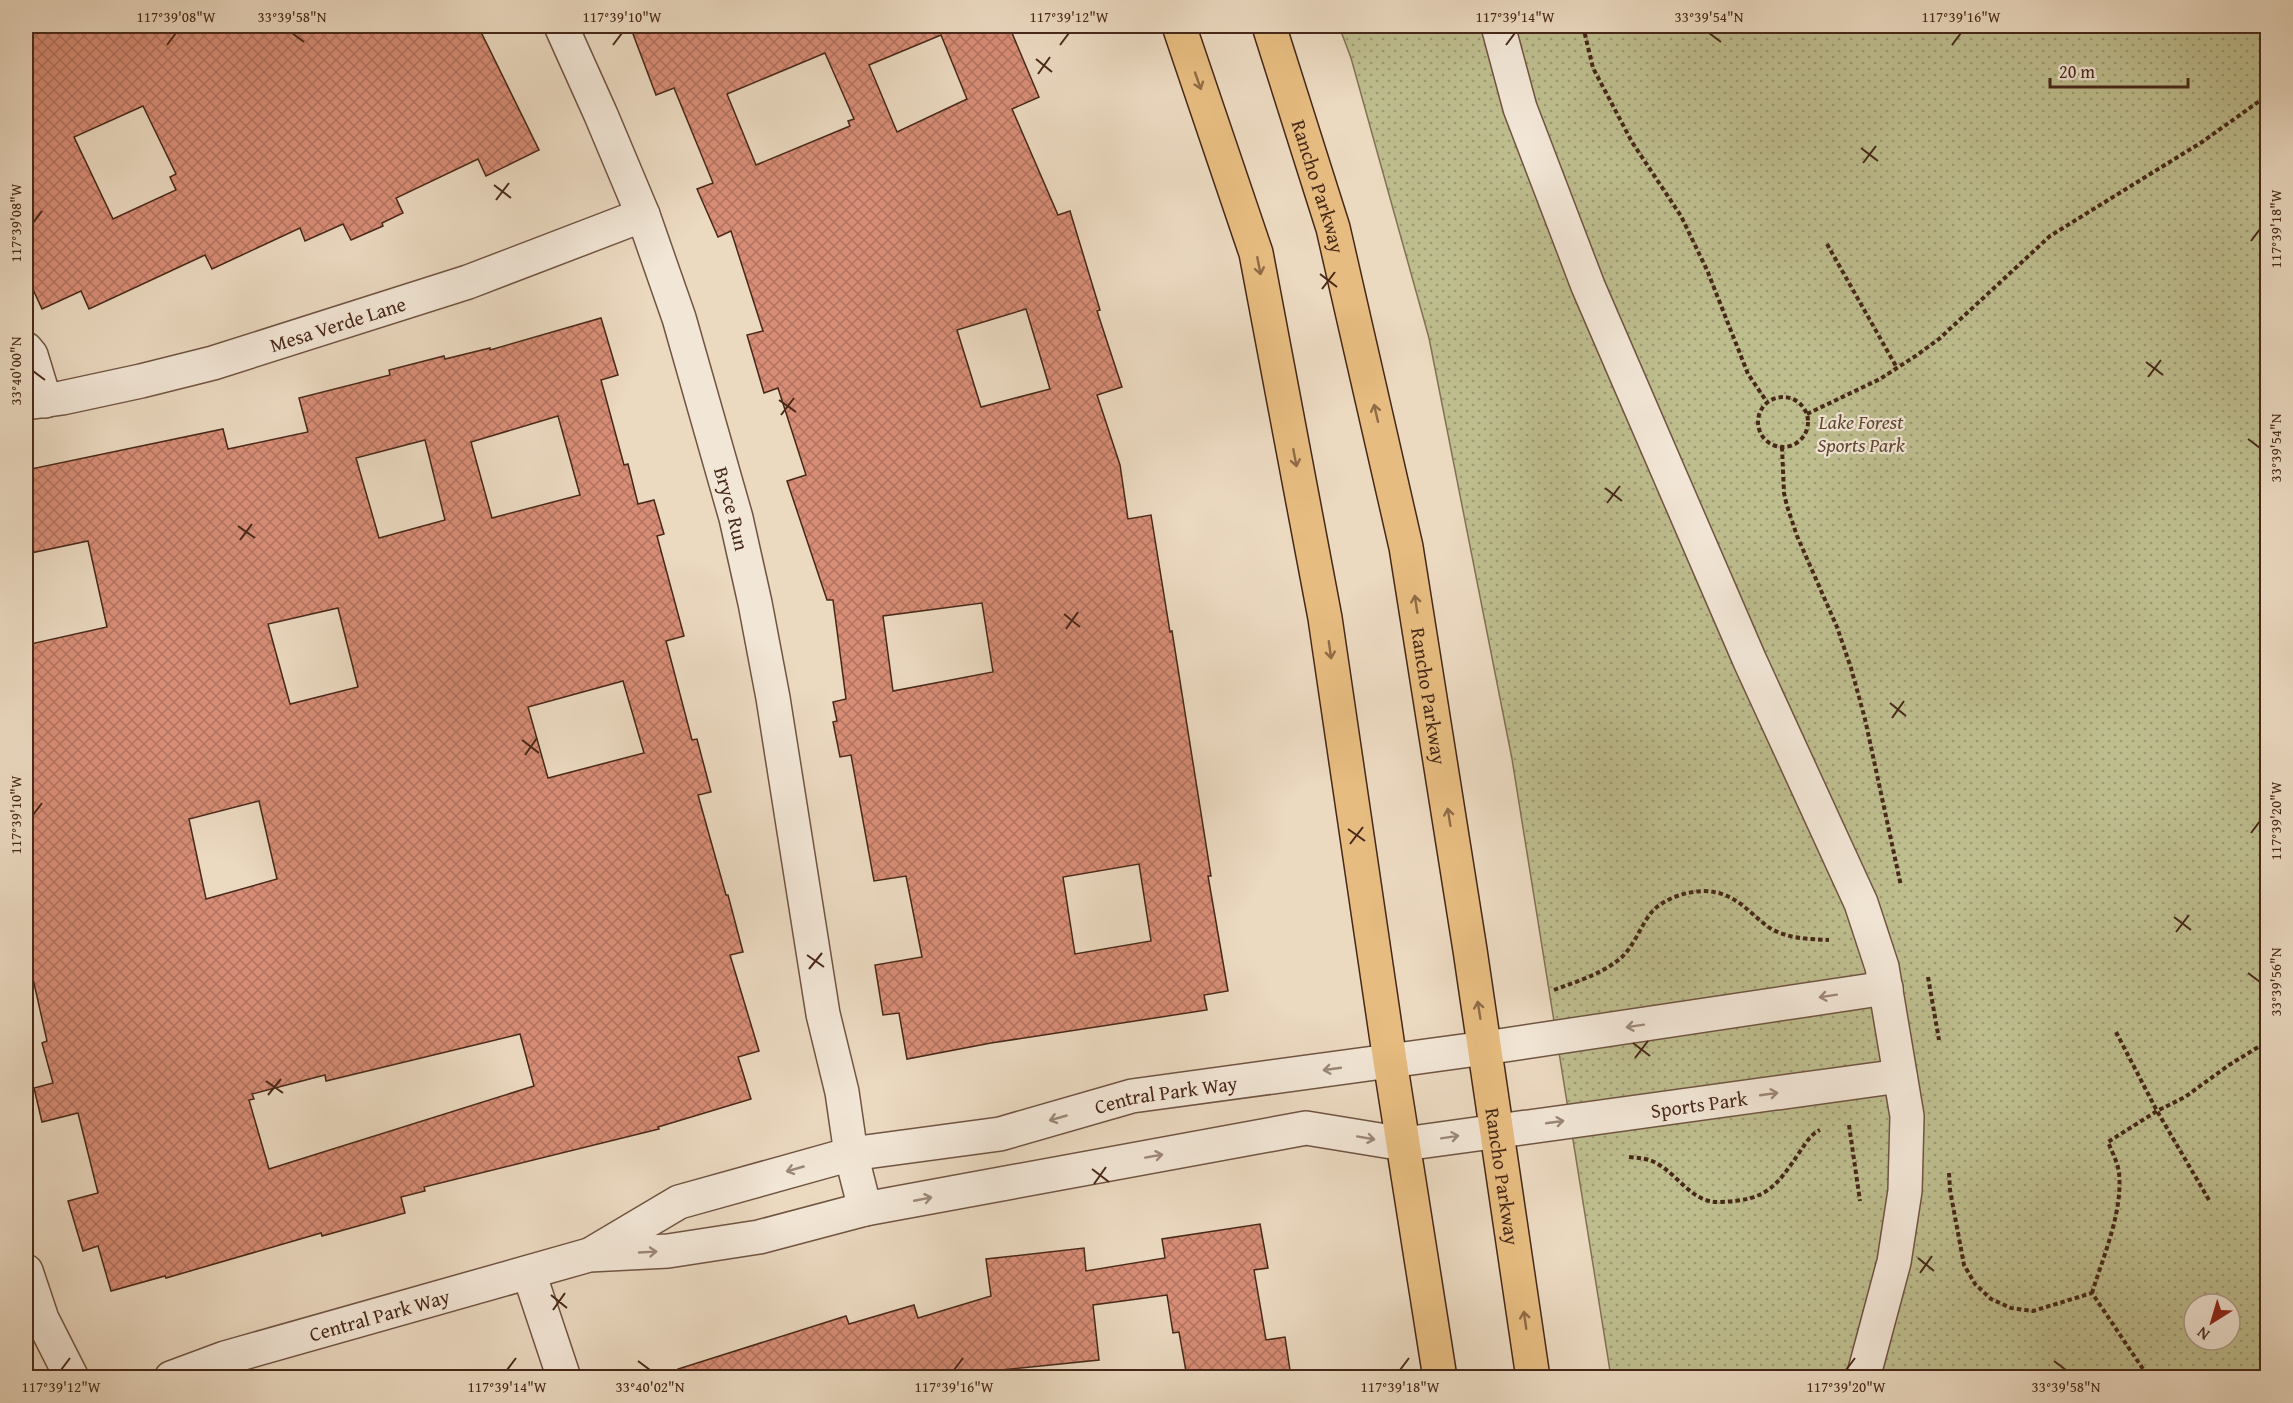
<svg xmlns="http://www.w3.org/2000/svg" width="2293" height="1403" font-family="'Gentium Book Plus',serif">
<style>
.park{fill:url(#park-dots);stroke:#827253;stroke-width:1.5;fill-rule:evenodd}
.building{fill:url(#building-cross-hatch);stroke:#472818;stroke-width:1.5;fill-rule:evenodd}
.lines{fill:none;stroke-linecap:round;stroke-linejoin:round}
.minor-casing{stroke:#705442;stroke-width:36}
.major-casing{stroke:#472818;stroke-width:36}
.path{stroke:#472818;stroke-width:4;stroke-dasharray:4.5 3;stroke-linecap:butt}
.minor{stroke:#f2e6d6;stroke-width:33}
.major{stroke:#e6bc80;stroke-width:33}
.oneway{stroke:#8f6b47}
.oneway2{stroke:#9c8777}
.ticks{fill:none;stroke:#472818;stroke-width:2}
.labels{text-anchor:middle;dominant-baseline:central;stroke-width:4.5;stroke-linejoin:round;paint-order:stroke}
.street-label{font-size:20px;fill:#472818;stroke:#f2e6d6}
.park-label{font-size:20px;font-style:italic;fill:#5f4630;stroke:#f2e6d6}
.neatline{fill:none;stroke:#472818;stroke-width:2}
.ticks-label{font-size:15px;text-anchor:middle;fill:#472818}
</style>
<defs>
<pattern id="park-dots" width="8" height="8" patternUnits="userSpaceOnUse" patternTransform="scale(1.5)"><rect width="8" height="8" fill="#bebd8e"/><path d="M2 2h.1M6 6h.1" fill="none" stroke="#9c9a73" stroke-width="1.8" stroke-linecap="round"/></pattern>
<pattern id="building-cross-hatch" width="8" height="8" patternUnits="userSpaceOnUse" patternTransform="scale(1.5)"><rect width="8" height="8" fill="#d88d76"/><path d="M0 0l8 8M0 8l8-8" fill="none" stroke="#b17360"/></pattern>
</defs>
<rect width="100%" height="100%" fill="#ebd9c0"/>
<filter id="stains"><feTurbulence type="fractalNoise" baseFrequency=".00333" numOctaves="4"/><feColorMatrix values="0 0 0 0 .2 0 0 0 0 .09 0 0 0 0 .02 0 0 0 .5 -.17"/></filter>
<radialGradient id="worn" r=".72"><stop offset=".6" stop-color="#630" stop-opacity="0"/><stop offset="1" stop-color="#630" stop-opacity=".3"/></radialGradient>
<path class="park" d="M1339,26H2267V1377H1611L1512,759L1429,338L1351,58ZM2194,1304H2230V1340H2194Z"/>
<g class="building">
<path d="M26,26H478L539,150L486,176L478,159L396,198L403,213L382,223L383,226L351,240L343,224L305,241L300,228L212,269L205,255L89,309L81,291L42,309L26,274ZM143,106L176,174L170,177L176,190L113,219L74,137Z"/>
<path d="M630,26H1009L1039,97L1012,109L1058,215L1070,211L1100,310L1097,311L1122,387L1097,395L1120,465L1128,519L1151,515L1170,632L1172,631L1211,876H1208L1228,991L1204,995L1207,1010L991,1043L907,1059L899,1013L883,1015L875,965L922,957L906,876L874,881L851,755L840,757L833,722L837,721L833,702L846,699L833,600H827L787,481L806,475L778,388L764,393L747,335L763,331L731,231L718,237L697,189L713,183L674,88L656,95ZM941,35L967,99L897,132L869,65ZM825,53L854,119L848,121L850,126L756,165L727,94ZM1026,309L1050,389L981,407L957,330ZM982,603L993,672L893,691L883,616ZM1139,864L1151,941L1075,954L1063,877Z"/>
<path d="M601,318L618,375L601,380L624,465L628,464L638,504L654,500L664,534L657,536L684,636L666,641L692,740L697,739L711,792L698,795L726,895H728L743,952L730,955L759,1051L738,1057L751,1099L658,1127L659,1129L424,1187L425,1191L401,1197L405,1213L322,1236L321,1233L166,1278L165,1276L111,1291L98,1246L83,1251L68,1201L98,1193L78,1113L42,1122L34,1088L53,1083L42,1043L47,1041L31,970L26,971V645L107,627L88,541L26,554V470L223,429L228,449L308,432L299,398L390,375L389,370L444,356L445,359L490,348V350ZM558,416L580,495L492,518L471,442ZM425,440L445,520L379,538L356,458ZM338,608L358,687L290,704L268,624ZM623,681L644,753L548,778L528,707ZM259,801L277,879L206,899L189,819ZM520,1034L534,1086L269,1169L249,1100L254,1099L252,1094L325,1075L326,1081Z"/>
<path d="M1260,1224L1268,1268L1254,1270L1266,1340L1285,1337L1291,1377H1187L1179,1332L1173,1333L1167,1295L1093,1305L1099,1360L982,1372L983,1377H679L678,1369L846,1316L849,1324L914,1305L918,1318L991,1296L986,1259L1084,1248L1086,1271L1165,1258L1162,1239Z"/>
</g>
<g class="lines">
<defs>
<g id="minor">
<path id="s1" d="M561,26L601,115L643,215L679,318L736,518L755,603L773,698L823,1014L842,1092L851,1154L865,1209"/>
<path d="M1498,26L1520,108L1588,286L1750,661L1861,903L1882,967L1907,1116L1905,1191L1894,1262L1863,1378"/>
<path d="M26,349L31,355L45,401"/>
<path id="s2" d="M26,403L62,398L141,381L213,363L468,282L643,215"/>
<path id="s3" d="M593,1253L679,1202L851,1154L1000,1134L1132,1096L1485,1048L1886,988"/>
<path d="M26,1271L42,1319L72,1378"/>
<path d="M529,1273L564,1378"/>
<path id="s4" d="M171,1378L225,1358L589,1255L668,1251L759,1237L865,1209L1306,1128L1404,1144L1900,1076"/>
</g>
<g id="major">
<path d="M1179,26L1256,253L1325,618L1390,1061L1440,1378"/>
<path id="s5" d="M1269,26L1333,228L1406,547L1470,950L1533,1378"/>
</g>
</defs>
<use href="#minor" class="minor-casing"/>
<use href="#major" class="major-casing"/>
<g class="path">
<path d="M1583,26L1593,68L1632,142L1681,216L1707,270L1748,374L1767,402"/>
<path d="M1827,244L1897,368"/>
<circle cx="1783" cy="422" r="25"/>
<path d="M1807,414L1880,379L1917,355L1939,339L2050,236L2202,142L2268,95"/>
<path d="M1782,447L1784,493L1787,506L1797,536L1837,627L1851,668L1865,719L1901,886"/>
<path d="M1928,977L1939,1040"/>
<path d="M1554,990C1575,982 1599,975 1617,961C1633,950 1639,928 1651,913C1664,897 1695,888 1714,892C1737,896 1750,913 1767,926C1785,939 1809,939 1829,940"/>
<path d="M2116,1032L2157,1111L2209,1200"/>
<path d="M1849,1125L1860,1201"/>
<path d="M1629,1157C1639,1158 1647,1158 1656,1163C1679,1175 1692,1204 1721,1202C1768,1200 1776,1187 1801,1150C1806,1143 1811,1134 1820,1130"/>
<path d="M1949,1173L1950,1190L1964,1265L1975,1284L1991,1299L2011,1308L2033,1311L2092,1293L2149,1378"/>
<path d="M2092,1293C2103,1257 2123,1212 2119,1173C2118,1163 2112,1152 2108,1142L2157,1111L2185,1097L2229,1065L2268,1041"/>
</g>
<use href="#minor" class="minor"/>
<use href="#major" class="major"/>
</g>
<defs><path id="oneway-shaft" d="M-6 0H5M1.5-3L5.5 0L1.5 3" fill="none" stroke-width="1.6" stroke-linecap="round" stroke-linejoin="round" transform="scale(1.5)"/></defs>
<g class="oneway">
<use href="#oneway-shaft" transform="translate(1198 81) rotate(71)"/>
<use href="#oneway-shaft" transform="translate(1259 266) rotate(79)"/>
<use href="#oneway-shaft" transform="translate(1376 413) rotate(-103)"/>
<use href="#oneway-shaft" transform="translate(1295 458) rotate(79)"/>
<use href="#oneway-shaft" transform="translate(1416 604) rotate(-99)"/>
<use href="#oneway-shaft" transform="translate(1330 650) rotate(82)"/>
<use href="#oneway-shaft" transform="translate(1449 817) rotate(-99)"/>
<use href="#oneway-shaft" transform="translate(1479 1010) rotate(-99)"/>
<use href="#oneway-shaft" transform="translate(1525 1320) rotate(-98)"/>
</g>
<g class="oneway2">
<use href="#oneway-shaft" transform="translate(1828 996) rotate(171)"/>
<use href="#oneway-shaft" transform="translate(1635 1026) rotate(171)"/>
<use href="#oneway-shaft" transform="translate(1332 1069) rotate(172)"/>
<use href="#oneway-shaft" transform="translate(1769 1094) rotate(-8)"/>
<use href="#oneway-shaft" transform="translate(1058 1118) rotate(164)"/>
<use href="#oneway-shaft" transform="translate(1555 1122) rotate(-8)"/>
<use href="#oneway-shaft" transform="translate(1450 1137) rotate(-9)"/>
<use href="#oneway-shaft" transform="translate(1366 1138) rotate(10)"/>
<use href="#oneway-shaft" transform="translate(1154 1156) rotate(-10)"/>
<use href="#oneway-shaft" transform="translate(795 1169) rotate(164)"/>
<use href="#oneway-shaft" transform="translate(923 1199) rotate(-11)"/>
<use href="#oneway-shaft" transform="translate(648 1252) rotate(-3)"/>
</g>
<path class="ticks" d="M292,33L304,42M1709,33L1721,42M167,45L176,33M613,45L622,33M1060,45L1069,33M1506,45L1515,33M1952,45L1961,33M1036,59L1052,72M1038,74L1050,57M1861,148L1878,161M1863,163L1876,146M494,185L511,198M496,200L509,183M33,223L42,211M2251,241L2260,229M1320,274L1337,287M1322,289L1335,272M2146,362L2163,375M33,371L45,380M2148,377L2161,360M779,400L796,412M781,415L794,398M2248,439L2260,448M1605,488L1622,501M1607,503L1620,486M238,526L255,538M240,540L252,524M1064,614L1080,627M1066,629L1078,612M1890,703L1906,716M1892,718L1904,701M522,740L539,753M525,755L537,738M33,815L42,803M1348,829L1365,841M2251,833L2260,821M1350,844L1363,827M2174,917L2191,930M2176,932L2189,915M807,955L824,967M809,969L822,953M2248,973L2260,982M1633,1043L1650,1056M1635,1058L1648,1041M266,1081L283,1093M268,1095L281,1079M1092,1169L1109,1182M1094,1184L1106,1167M1918,1258L1934,1271M1920,1273L1932,1256M551,1295L567,1308M553,1310L565,1293M638,1361L650,1370M2054,1361L2066,1370M61,1370L70,1358M507,1370L516,1358M954,1370L963,1358M1400,1370L1409,1358M1846,1370L1855,1358"/>
<g class="labels">
<g class="street-label">
<text stroke="none"><textPath href="#s5" startOffset="168">Rancho Parkway</textPath></text>
<text stroke="none"><textPath href="#s2" startOffset="322">Mesa Verde Lane</textPath></text>
<text stroke="none"><textPath href="#s1" startOffset="513">Bryce Run</textPath></text>
<text stroke="none"><textPath href="#s5" startOffset="690">Rancho Parkway</textPath></text>
<text stroke="none"><textPath href="#s3" startOffset="600">Central Park Way</textPath></text>
<text stroke="none"><textPath href="#s4" startOffset="1562">Sports Park</textPath></text>
<text stroke="none"><textPath href="#s5" startOffset="1176">Rancho Parkway</textPath></text>
<text stroke="none"><textPath href="#s4" startOffset="218">Central Park Way</textPath></text>
</g>
<g class="park-label">
<text x="1861" y="421">Lake Forest<tspan x="1861" dy="23">Sports Park</tspan></text>
</g>
</g>
<rect width="2293" height="1403" fill="none" stroke="#ebd9c0" stroke-width="66"/>
<g transform="translate(2212 1322) rotate(217)"><circle r="28" fill="#f2e6d6" stroke="#ae9a8a" stroke-width="1.5"/>
<path d="M0-4.5L10 22L0 15L-10 22Z" fill="#8f2418"/>
<text y="-9" font-size="16" font-weight="bold" text-anchor="middle" fill="#472818">N</text>
</g>
<path d="M2050 78v9h138v-9" fill="none" stroke="#472818" stroke-width="3"/>
<text x="2059" y="78" font-size="18" fill="#472818" stroke="#f2e6d6" stroke-width="4.5" paint-order="stroke">20 m</text>
<rect x="33" y="33" width="2227" height="1337" class="neatline"/>
<g class="ticks-label">
<text x="176" y="22">117°39'08"W</text>
<text x="292" y="22">33°39'58"N</text>
<text x="622" y="22">117°39'10"W</text>
<text x="1069" y="22">117°39'12"W</text>
<text x="1515" y="22">117°39'14"W</text>
<text x="1709" y="22">33°39'54"N</text>
<text x="1961" y="22">117°39'16"W</text>
<text transform="translate(16 223) rotate(-90)" y="5">117°39'08"W</text>
<text transform="translate(2276 229) rotate(-90)" y="5">117°39'18"W</text>
<text transform="translate(16 371) rotate(-90)" y="5">33°40'00"N</text>
<text transform="translate(2276 448) rotate(-90)" y="5">33°39'54"N</text>
<text transform="translate(16 815) rotate(-90)" y="5">117°39'10"W</text>
<text transform="translate(2276 821) rotate(-90)" y="5">117°39'20"W</text>
<text transform="translate(2276 982) rotate(-90)" y="5">33°39'56"N</text>
<text x="61" y="1392">117°39'12"W</text>
<text x="507" y="1392">117°39'14"W</text>
<text x="650" y="1392">33°40'02"N</text>
<text x="954" y="1392">117°39'16"W</text>
<text x="1400" y="1392">117°39'18"W</text>
<text x="1846" y="1392">117°39'20"W</text>
<text x="2066" y="1392">33°39'58"N</text>
</g>
<rect width="100%" height="100%" filter="url(#stains)"/>
<rect width="100%" height="100%" fill="url(#worn)"/>
</svg>
